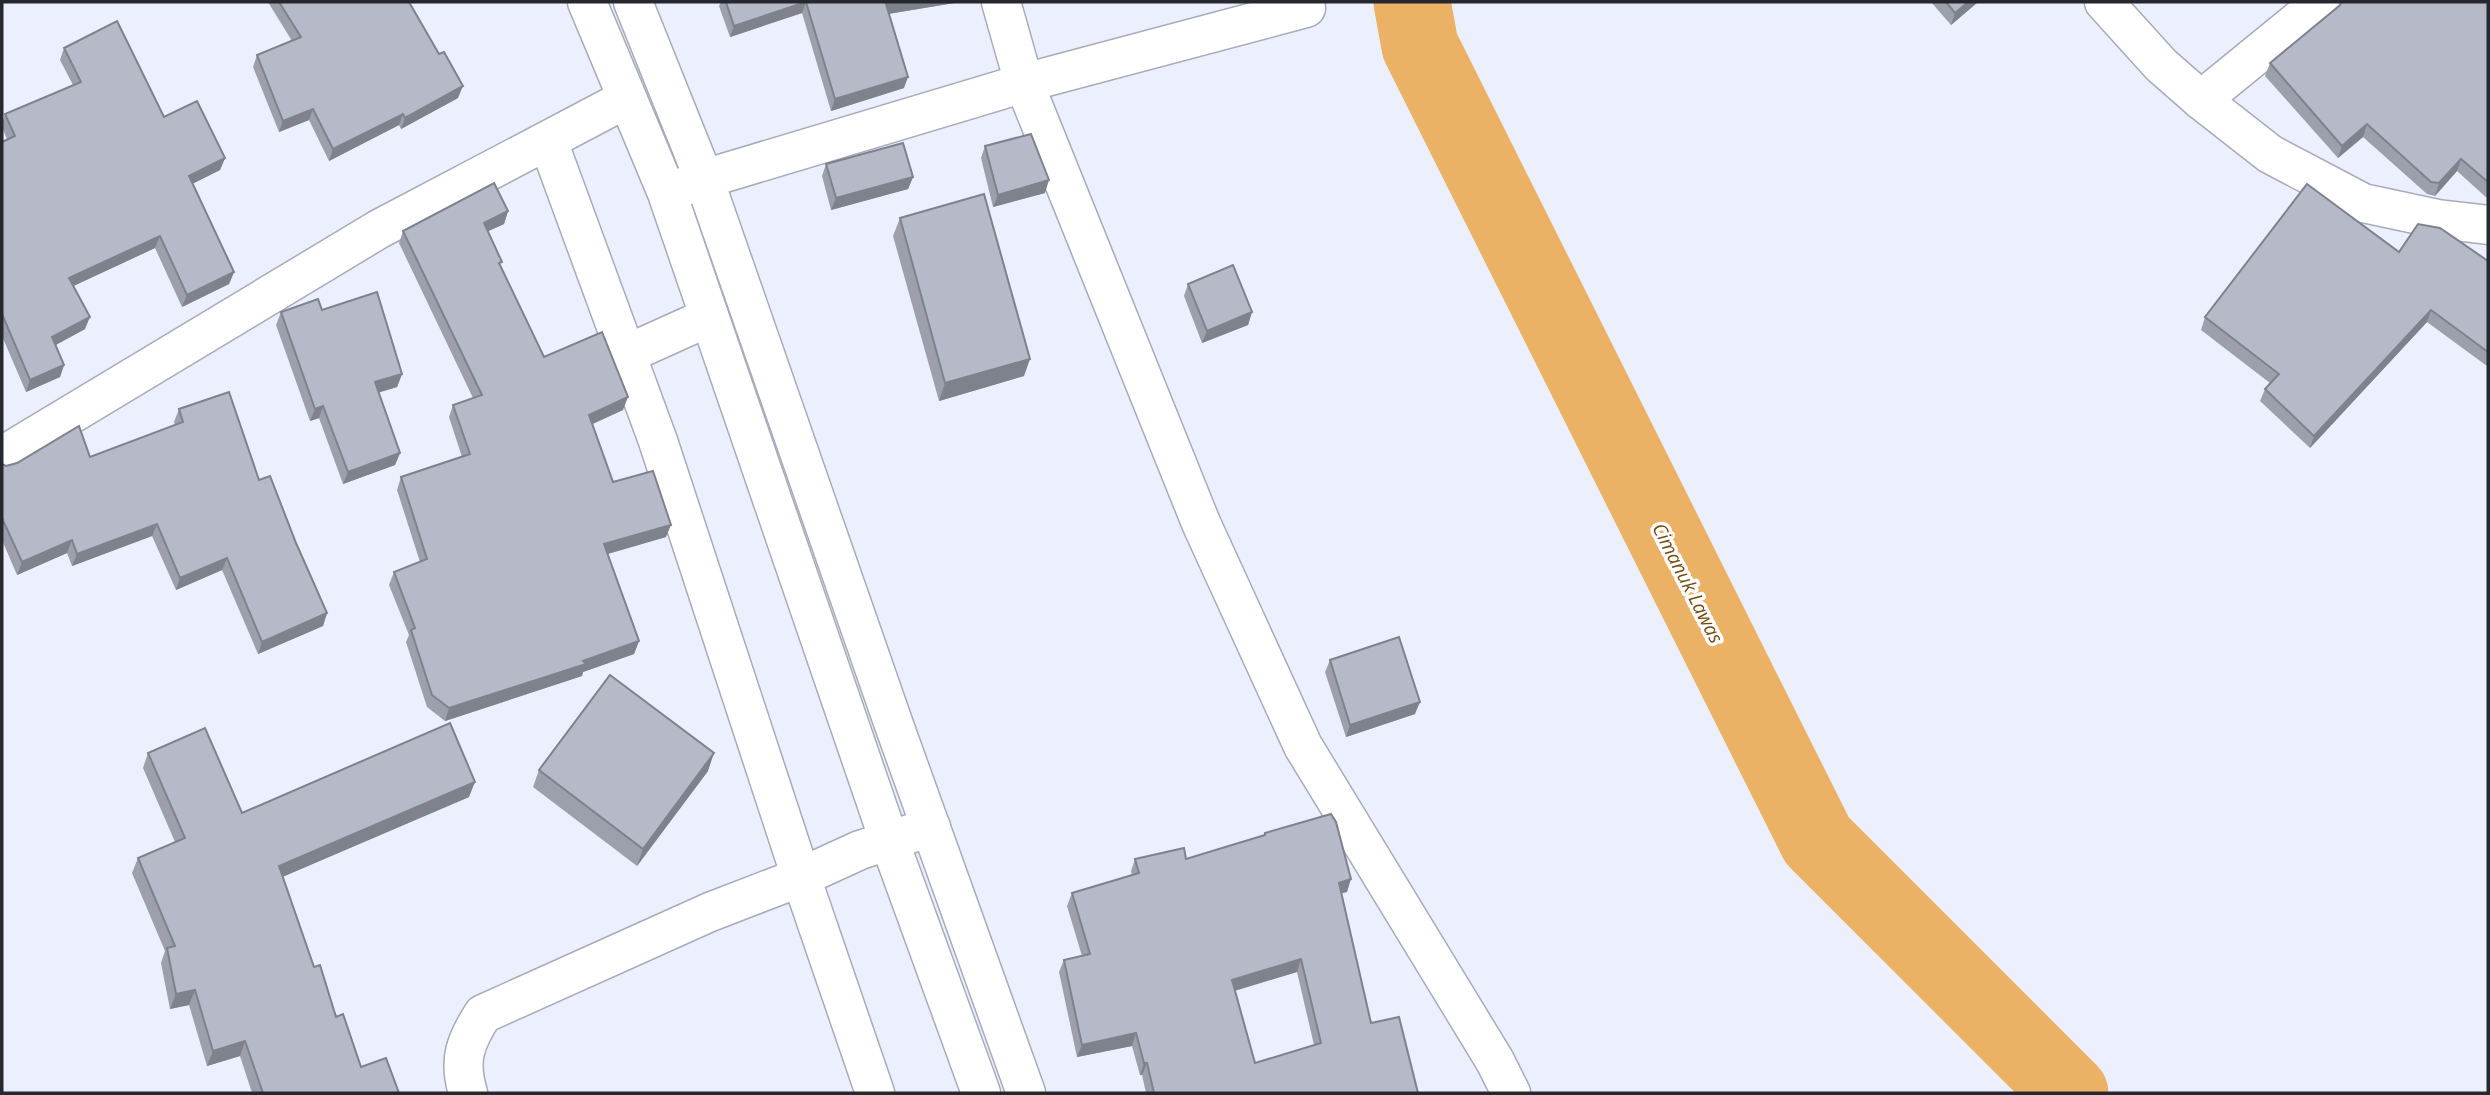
<svg xmlns="http://www.w3.org/2000/svg" width="2490" height="1095" font-family="'Open Sans',sans-serif">
<style>
.lines{fill:none;stroke-linecap:round;stroke-linejoin:round}
.river{stroke:#ebb165;stroke-width:77}
.street-casing{stroke:#a8abb9;stroke-width:41}
.secondary-casing{stroke:#a8abb9;stroke-width:41}
.street{stroke:#fff;stroke-width:38}
.secondary{stroke:#fff;stroke-width:38}
.wall{fill:#9d9fac;fill-rule:evenodd}
.shaded-wall{fill:#7f828c}
.building{fill:#b6b9c8;stroke:#7f828c;stroke-width:2;fill-rule:evenodd}
.labels{text-anchor:middle;dominant-baseline:central;stroke-width:7;stroke-linejoin:round;paint-order:stroke}
.water-label{font-size:19px;font-style:italic;fill:#714b10;stroke:#fff}
</style>
<rect width="100%" height="100%" fill="#ebeffe"/>
<g class="lines">
<path class="river" d="M1412,2L1420,46L1817,840L2070,1093"/>
<defs>
<g id="street">
<path d="M1001,2L1024,83L1201,523L1303,746L1495,1061L1511,1093"/>
<path d="M2104,2L2161,65L2201,100L2270,154L2363,203L2438,219L2488,225"/>
<path d="M2201,100L2321,2"/>
<path d="M548,141L658,441L801,877L875,1093"/>
<path d="M672,191L704,179L1024,83L1306,8"/>
<path d="M627,354L709,317"/>
<path d="M2,456L379,229L626,99"/>
<path d="M468,1093C458,1060 465,1042 483,1014L710,912L801,877L860,850L931,827"/>
</g>
<g id="secondary">
<path d="M587,2L667,193L889,840L981,1093"/>
<path d="M633,2L704,179L894,725L1026,1093"/>
</g>
</defs>
<use href="#street" class="street-casing"/>
<use href="#secondary" class="secondary-casing"/>
<use href="#street" class="street"/>
<use href="#secondary" class="secondary"/>
</g>
<g class="wall">
<path d="M268,2H409L458,98L401,129L399,125L329,161L309,120L279,132L253,67L257,55L292,41Z"/>
<path d="M721,2H960L889,14L904,88L831,111L802,13L730,37L719,6Z"/>
<path d="M1931,2H1978L1951,25Z"/>
<path d="M2488,2V199L2457,171L2435,196L2427,194L2363,137L2338,158L2265,76L2270,63Z"/>
<path d="M64,48L225,158L220,170L192,184L234,272L229,284L182,307L155,248L73,286L85,329L56,345L64,365L60,377L26,392L2,336V142L7,139L2,127V124L5,114L73,85L60,60Z"/>
<path d="M985,146L1045,193L993,207L981,158Z"/>
<path d="M826,164L913,177L908,189L831,210L822,176Z"/>
<path d="M508,211L504,224L488,231L501,266L544,357L623,410L593,424L613,482L666,537L608,554L639,641L634,654L583,672L582,676L445,721L427,707L406,642L409,635L389,585L394,572L420,562L397,490L401,477L462,457L449,417L453,405L473,398L399,243L403,231Z"/>
<path d="M900,218L1024,376L939,401L893,236Z"/>
<path d="M2399,252L2488,261V364L2487,366L2427,322L2310,448L2260,401L2265,389L2270,383L2201,330L2205,317Z"/>
<path d="M1188,284L1252,312L1248,325L1202,343L1184,296Z"/>
<path d="M281,312L402,374L397,387L379,392L400,453L395,465L343,484L319,418L310,421L276,325Z"/>
<path d="M179,409L259,480L296,543L327,613L323,626L258,654L222,570L176,590L152,536L72,566L67,553L17,575L2,540V464L6,466L90,457L175,425L174,422Z"/>
<path d="M1330,660L1415,714L1346,737L1325,672Z"/>
<path d="M148,753L242,813L469,797L282,877L314,967L361,1067L399,1093H252L240,1056L207,1066L189,1005L170,1009L161,963L165,951L132,873L138,858L175,842L143,768Z"/>
<path d="M539,770L708,771L637,866L533,787Z"/>
<path d="M1265,833L1347,892L1341,893L1371,1023L1418,1093H1146L1142,1075H1140L1132,1046L1077,1057L1059,972L1064,960L1082,956L1067,906L1072,893L1132,875L1131,871L1135,859H1186L1264,835ZM1297,972L1314,1045L1255,1063L1235,990Z"/>
</g>
<g class="shaded-wall">
<path d="M806,2L802,13L730,37L734,26Z"/>
<path d="M899,2H960L881,15L886,4Z"/>
<path d="M1968,2H1978L1951,25L1955,13Z"/>
<path d="M908,77L904,88L831,111L835,99Z"/>
<path d="M463,86L458,98L401,129L405,118Z"/>
<path d="M313,109L309,120L279,132L283,121Z"/>
<path d="M403,114L399,125L329,161L333,149Z"/>
<path d="M2367,124L2363,137L2338,158L2342,146Z"/>
<path d="M225,158L220,170L184,188L189,176Z"/>
<path d="M2461,159L2457,171L2435,196L2439,183Z"/>
<path d="M913,177L908,189L831,210L836,198Z"/>
<path d="M1049,180L1045,193L993,207L998,195Z"/>
<path d="M508,211L504,224L480,235L484,223Z"/>
<path d="M160,236L155,248L65,290L69,278Z"/>
<path d="M234,272L229,284L182,307L187,295Z"/>
<path d="M2431,310L2427,322L2310,448L2314,436Z"/>
<path d="M1252,312L1248,325L1202,343L1207,331Z"/>
<path d="M90,317L85,329L48,349L52,337Z"/>
<path d="M1030,359L1024,376L939,401L945,383Z"/>
<path d="M64,365L60,377L26,392L30,380Z"/>
<path d="M402,374L397,387L371,395L375,382Z"/>
<path d="M628,397L623,410L585,427L589,415Z"/>
<path d="M323,406L319,418L310,421L315,409Z"/>
<path d="M400,453L395,465L343,484L348,472Z"/>
<path d="M157,524L152,536L72,566L77,554Z"/>
<path d="M671,525L666,537L600,556L604,544Z"/>
<path d="M72,540L67,553L17,575L22,562Z"/>
<path d="M227,558L222,570L176,590L180,578Z"/>
<path d="M327,613L323,626L258,654L262,642Z"/>
<path d="M639,641L634,654L583,672L582,676L445,721L449,708Z"/>
<path d="M1420,702L1415,714L1346,737L1350,725Z"/>
<path d="M714,753L708,771L637,866L643,849Z"/>
<path d="M475,782L469,797L273,881L279,866Z"/>
<path d="M1351,879L1347,892L1334,895L1339,883Z"/>
<path d="M1301,959L1297,972L1228,993L1232,980Z"/>
<path d="M195,990L189,1005L170,1009L176,994Z"/>
<path d="M1136,1033L1132,1046L1077,1057L1082,1045Z"/>
<path d="M245,1041L240,1056L207,1066L213,1051Z"/>
<path d="M1144,1063H1147L1142,1075H1140Z"/>
</g>
<g class="building">
<path d="M279,2H409L439,54L444,52L463,86L405,118L403,114L333,149L313,109L283,121L257,55L301,37Z"/>
<path d="M726,2H806L734,26Z"/>
<path d="M806,2H899L886,4L908,77L835,99Z"/>
<path d="M1946,2H1968L1955,13Z"/>
<path d="M2342,2H2488V182L2461,159L2439,183L2431,182L2367,124L2342,146L2270,63L2339,6Z"/>
<path d="M117,21L164,117L197,101L225,158L189,176L234,272L187,295L160,236L69,278L90,317L52,337L64,365L30,380L2,314V142L15,136L5,114L81,82L64,48Z"/>
<path d="M1031,134L1049,180L998,195L985,146Z"/>
<path d="M903,143L913,177L836,198L826,164Z"/>
<path d="M494,183L508,211L484,223L502,262L499,263L544,357L602,332L628,397L589,415L613,482L653,471L671,525L604,544L639,641L583,661L586,664L449,708L432,695L411,630L415,628L394,572L427,559L401,477L470,454L453,405L482,395L403,231Z"/>
<path d="M2307,184L2399,252L2418,224L2440,228L2488,261V352L2431,310L2314,436L2265,389L2279,374L2205,317Z"/>
<path d="M984,194L1030,359L945,383L900,218Z"/>
<path d="M1233,265L1252,312L1207,331L1188,284Z"/>
<path d="M377,292L402,374L375,382L400,453L348,472L323,406L315,409L281,312L318,299L322,310Z"/>
<path d="M229,392L259,480L270,476L296,543L327,613L262,642L227,558L180,578L157,524L77,554L72,540L22,562L2,518V464L6,466L17,463L79,426L90,457L183,422L179,409Z"/>
<path d="M1399,637L1420,702L1350,725L1330,660Z"/>
<path d="M610,675L714,753L643,849L539,770Z"/>
<path d="M450,723L475,782L279,866L314,967L320,965L336,1017L343,1014L361,1067L386,1058L399,1093H263L245,1041L213,1051L195,990L176,994L167,948L175,946L138,858L185,838L148,753L205,728L242,813Z"/>
<path d="M1331,814L1336,822L1351,879L1339,883L1371,1023L1399,1017L1418,1093H1154L1147,1063H1144L1136,1033L1082,1045L1064,960L1090,954L1072,893L1139,873L1135,859L1184,848L1186,859L1265,835V833ZM1301,959L1321,1043L1255,1063L1232,980Z"/>
</g>
<g class="labels">
<g class="water-label">
<text transform="translate(1688 583) rotate(63)">Cimanuk Lawas</text>
</g>
</g>
<rect width="2490" height="1095" fill="none" stroke="#27282e" stroke-width="7"/>
</svg>
